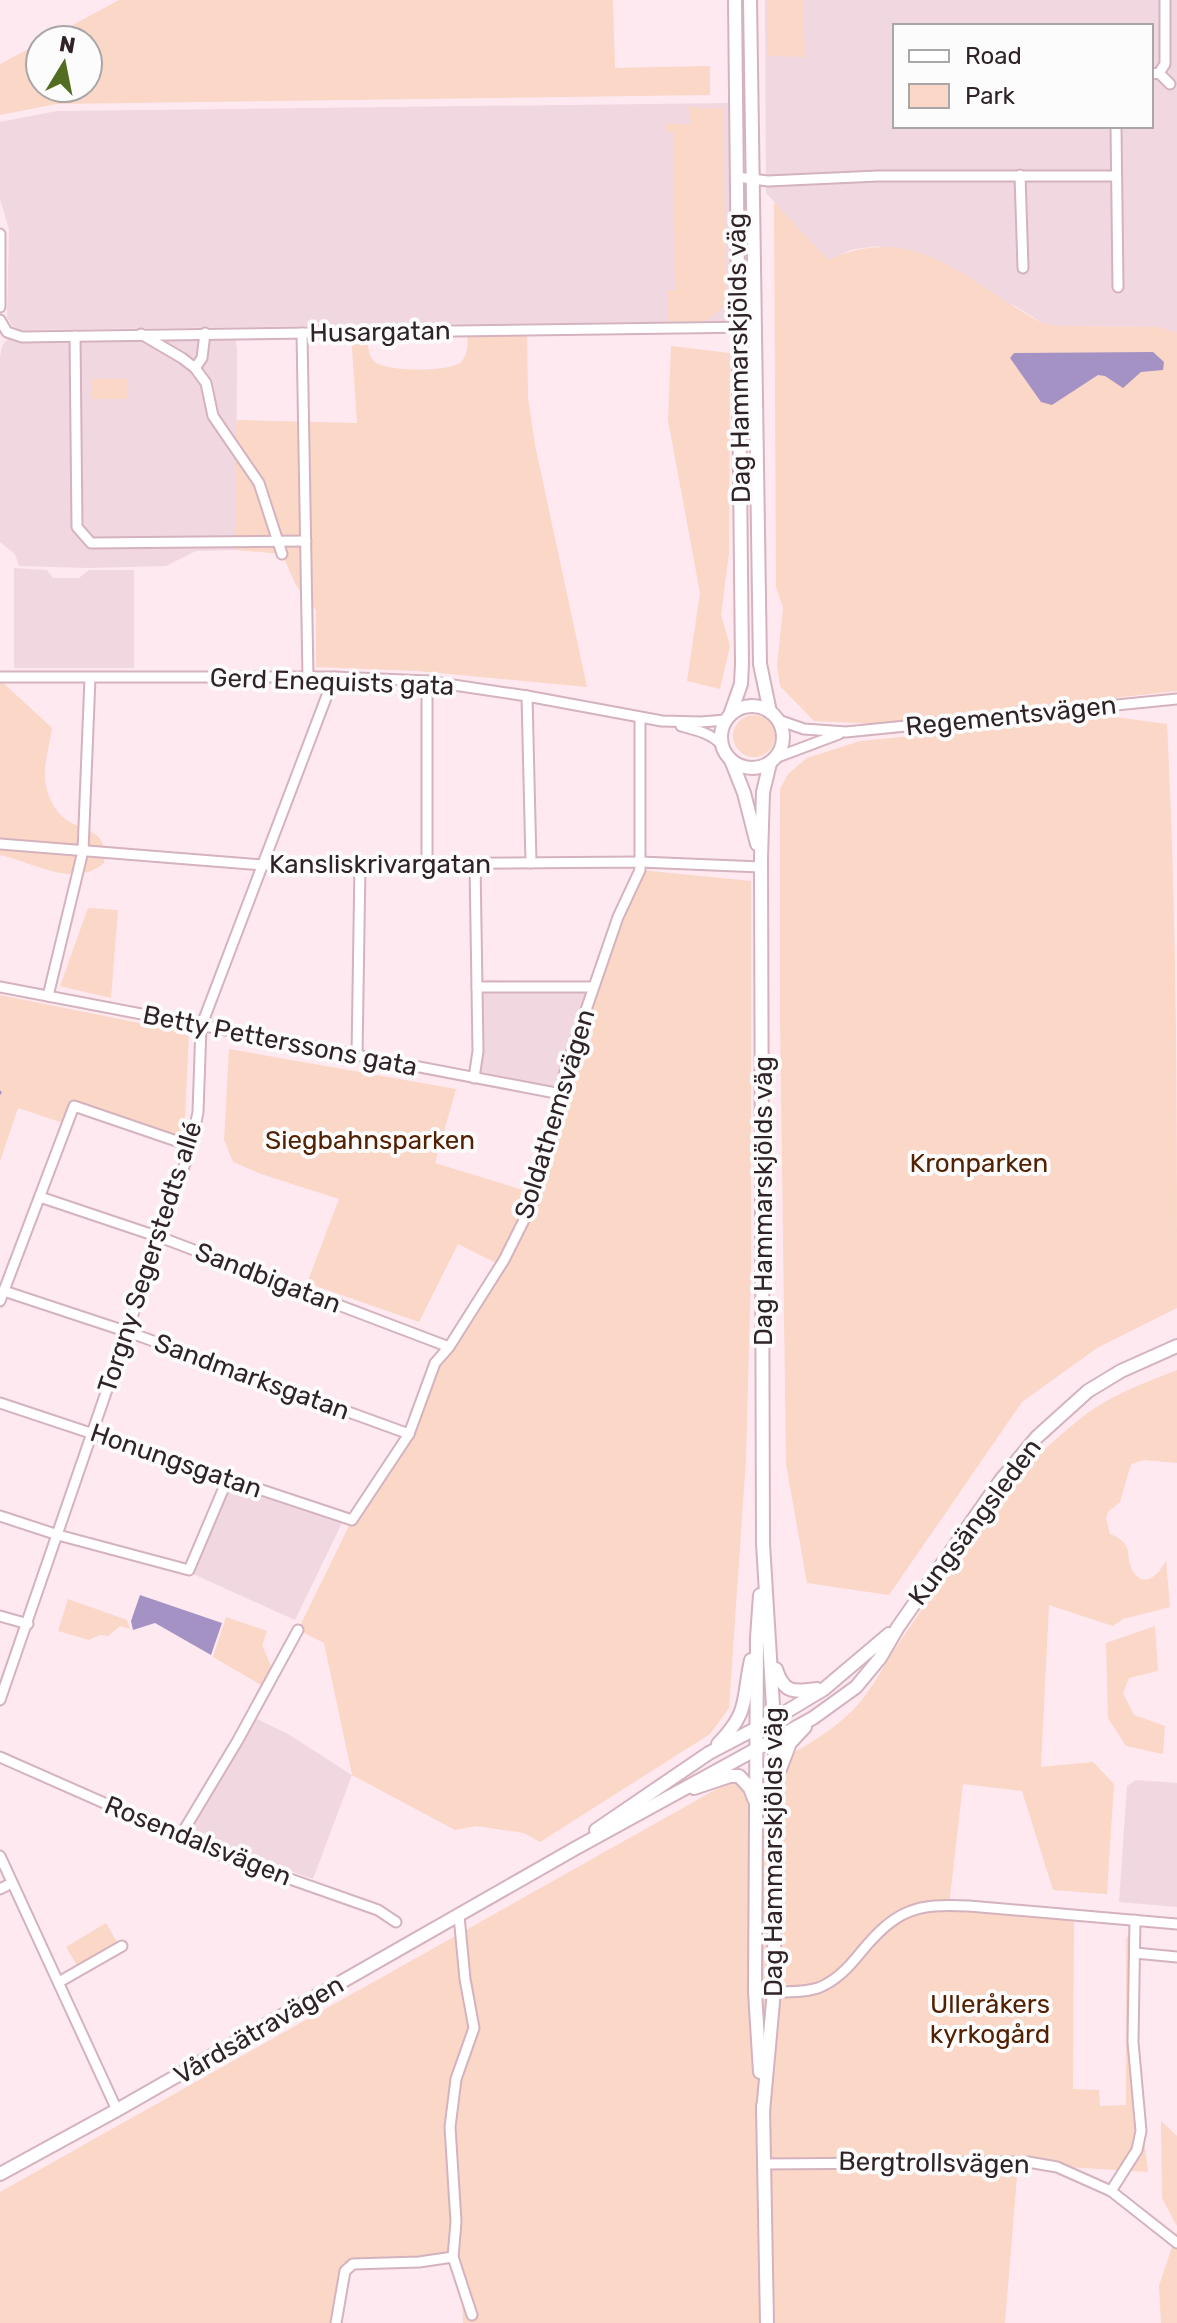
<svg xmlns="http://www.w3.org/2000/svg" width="1177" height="2323" font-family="Rubik,sans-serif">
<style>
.built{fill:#f1d7e0;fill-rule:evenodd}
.green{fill:#fad7c7}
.water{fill:#a592c4}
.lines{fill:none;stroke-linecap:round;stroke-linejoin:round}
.stream{stroke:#a592c4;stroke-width:3}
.street-casing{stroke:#d4b2be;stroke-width:13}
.secondary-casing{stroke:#d4b2be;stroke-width:16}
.street{stroke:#fff;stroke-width:9}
.secondary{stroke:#fff;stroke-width:12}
.labels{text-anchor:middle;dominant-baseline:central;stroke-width:8;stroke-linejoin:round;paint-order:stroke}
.street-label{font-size:26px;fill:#302327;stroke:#fcfcfc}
.park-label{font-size:26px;fill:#532102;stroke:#fcfcfc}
</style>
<rect width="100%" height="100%" fill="#fee9f0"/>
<g class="built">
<path d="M765,0H1177V333L1159,327L1060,326L1044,324L1015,306L878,246L851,250L828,260L766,193ZM895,26H1151V126H895Z"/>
<path d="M729,103L732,321L22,330L12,326L7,317L9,229L0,199V122L57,111Z"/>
<path d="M235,336L237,349L236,550L196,551L166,566L89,568L19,566L15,554L0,542V357L2,346L9,337Z"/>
<path d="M14,568L47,570L53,578H79L89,570H134V668H14Z"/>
<path d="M486,980L589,981L558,1089L470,1071Z"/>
<path d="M229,1482L342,1523L295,1620L191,1573Z"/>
<path d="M251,1716L288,1734L352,1775L313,1879L227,1848L186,1827Z"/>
<path d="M1136,1780L1177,1783V1907L1119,1902L1127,1786Z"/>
</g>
<g class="green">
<path d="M119,0H613L615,68L710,66V95L56,104L0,115V64L40,43V88H88V40H45Z"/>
<path d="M768,0H803L805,57L768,56Z"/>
<path d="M688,107L723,109L726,304L706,321H668L667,290H675L673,132H666L665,123L692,125Z"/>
<path d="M774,202L828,260C919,219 969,285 1044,324L1060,326L1159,327L1177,333V691L879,724L814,721L780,686L777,666L783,608L776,587Z"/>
<path d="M468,331H527L528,398L535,445L587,687L418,671L316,667V610L296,585L282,554L236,550L235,434L237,420L357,423L351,333L367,332C368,343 367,355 375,362C386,372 451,372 461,362C469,354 467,342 468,331Z"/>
<path d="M671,346L730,353L729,553L721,615L730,646L720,689L687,681L700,593L668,420Z"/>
<rect x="91" y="379" width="36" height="20"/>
<path d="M0,680L52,728C49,750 41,769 47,790C50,802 58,815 68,821C90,833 108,831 104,863C74,889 33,862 0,855Z"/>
<circle cx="754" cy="736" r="21"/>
<path d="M1115,717L1167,724C1177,919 1177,1113 1177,1308L1097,1348L1022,1402L889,1595L807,1583L786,1464L780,1017V789L788,774L807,758L860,741Z"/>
<path d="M640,870L751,881V1272L746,1459L729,1708L710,1734L540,1842L524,1833L477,1826L455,1830L352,1775L324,1643L298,1630L352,1520L409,1434L427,1380L522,1227L567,1072L612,938Z"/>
<path d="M88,908L118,910L111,998L60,986Z"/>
<path d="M0,995L189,1033L184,1138L77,1105L69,1125L18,1108L0,1161Z"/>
<path d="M229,1049L456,1089L435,1163L523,1190L519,1200L529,1205L498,1264L458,1244L419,1322L307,1283L339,1199L261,1174L233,1162L224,1140Z"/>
<path d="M1177,1370V1463L1144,1460L1131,1464L1120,1502L1108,1512L1106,1518L1110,1534C1117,1537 1122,1539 1126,1546C1129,1551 1128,1558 1130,1565C1140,1591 1158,1578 1166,1560L1170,1607L1123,1619L1113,1626L1049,1605L1041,1767L1093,1762L1114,1784L1107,1894L1053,1890L1022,1791L963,1784L949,1905L1074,1916L1073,2089L1099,2090L1100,2106L1126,2105V1939L1135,1920L1133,2042L1148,2172L1018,2164L1005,2323H463L461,2275L452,2257L353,2264L345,2271L336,2323H0V2192L713,1791C759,1769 812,1749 850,1713C873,1691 886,1660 905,1634C958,1558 1006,1476 1080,1419C1108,1396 1144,1383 1177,1370Z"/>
<path d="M68,1599L127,1620L130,1629L120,1626L108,1636L100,1635L89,1640L58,1631Z"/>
<path d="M226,1617L267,1631L262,1645L271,1666L261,1685L213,1657Z"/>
<path d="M1155,1626L1158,1671L1129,1678L1123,1693L1134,1715L1165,1726L1163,1754L1126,1746L1108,1718L1106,1643Z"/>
<path d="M106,1923L118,1944L78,1967L66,1947Z"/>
<path d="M1161,2121L1177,2136V2226L1162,2198Z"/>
<path d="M1177,2232V2323H1161L1159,2286Z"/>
</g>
<g class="water">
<path d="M1153,352L1164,362L1163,370L1141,372L1123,388L1105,376L1098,375L1052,405L1041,402L1010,358L1014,353Z"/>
<path d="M140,1595L222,1623L211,1655L155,1623L133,1630L131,1621Z"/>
</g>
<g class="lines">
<path class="stream" d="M0,1093V1092"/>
<defs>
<g id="street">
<path d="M1159,73L1170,84"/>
<path d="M1151,74L1159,73L1165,64V0"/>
<path d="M1116,126L1118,287"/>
<path d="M1020,175L1023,268"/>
<path d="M737,177L768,181L878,176H1116"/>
<path d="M0,234V307"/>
<path d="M0,320L7,332L22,337L755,327"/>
<path d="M302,333L308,678"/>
<path d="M141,334L182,358L195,368L206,383L213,416L259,483L282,554"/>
<path d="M75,336L77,527L91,543L306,541"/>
<path d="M195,368L202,358L205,333"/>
<path d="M0,677H334L427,681L527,696L662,721L701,722L726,720"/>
<path d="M427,681V864"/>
<path d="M527,696L531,863"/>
<path d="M778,720L804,729L846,732L1177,699"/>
<path d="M681,726C696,730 711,733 722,745"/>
<path d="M775,758L839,734"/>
<path d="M0,844L263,865L640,862L761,867"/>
<path d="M0,987L561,1094"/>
<path d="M477,987H593"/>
<path d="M48,996L83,851L90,678"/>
<path d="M357,1056L360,864"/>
<path d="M474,1078L478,1051L475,863"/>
<path d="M40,1197L165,1239L449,1347"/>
<path d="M4,1291L131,1333L409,1434"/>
<path d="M0,1301L74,1106L191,1146"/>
<path d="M0,1403L352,1520L409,1434L435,1363L449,1347L504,1260L532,1204L552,1135L565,1071L618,917L640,870V718"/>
<path d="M0,1516L58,1535L189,1570L228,1478"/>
<path d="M0,1616L28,1624"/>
<path d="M0,1700L191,1146L198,1112L201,1027L334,677"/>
<path d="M0,1757L222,1855L378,1910L396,1922"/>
<path d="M181,1835L238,1740L298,1630"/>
<path d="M0,1856L117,2110"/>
<path d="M0,1889L12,1883"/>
<path d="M459,1916L465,1979L474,2028L456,2079L450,2127L456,2222L453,2257L472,2315"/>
<path d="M1135,1953L1177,1957"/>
<path d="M59,1982L122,1946"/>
<path d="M755,1992C774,1991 799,1994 818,1988C836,1981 849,1967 861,1952C896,1910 915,1903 969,1906L1177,1924"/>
<path d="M764,2164L1028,2162L1057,2167L1111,2191L1177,2243"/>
<path d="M1111,2191L1137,2150L1141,2131L1133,2042L1135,1920"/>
<path d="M336,2323L345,2271L353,2264L419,2262L453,2257"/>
</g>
<g id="secondary">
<path d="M750,0L760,664L770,712"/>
<circle cx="752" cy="737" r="31"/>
<path d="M730,715L741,684L742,664L735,0"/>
<path d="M731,760L744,793L757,844"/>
<path d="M760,1595L757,1638L755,1992L760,2072"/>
<path d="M776,1669C784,1694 794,1692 817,1689"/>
<path d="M718,1744C750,1711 742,1701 751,1660"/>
<path d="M780,1769L790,1743L805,1727"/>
<path d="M694,1788L730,1776H739L750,1788L755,1801"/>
<path d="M596,1830L709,1753L774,1719L824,1689L889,1634"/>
<path d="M763,2106L767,2323"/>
<path d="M763,2112L774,1991L775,1738L763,1544L761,858L763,792L770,763"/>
<path d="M0,2174L117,2110L576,1848L813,1718L856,1687L880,1658L898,1627L1001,1480L1037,1437L1088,1391L1121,1371L1177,1346"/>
</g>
</defs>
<use href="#street" class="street-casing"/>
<use href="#secondary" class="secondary-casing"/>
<use href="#street" class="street"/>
<use href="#secondary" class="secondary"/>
</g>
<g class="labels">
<g class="street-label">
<text transform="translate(380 332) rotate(-1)">Husargatan</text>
<text transform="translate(739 358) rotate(-91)">Dag Hammarskjölds väg</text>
<text transform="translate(332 682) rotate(2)">Gerd Enequists gata</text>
<text transform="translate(1011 716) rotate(-6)">Regementsvägen</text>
<text x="380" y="864">Kansliskrivargatan</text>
<text transform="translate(280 1041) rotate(11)">Betty Petterssons gata</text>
<text transform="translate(555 1114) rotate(-73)">Soldathemsvägen</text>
<text transform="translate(763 1201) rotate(-90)">Dag Hammarskjölds väg</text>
<text transform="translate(150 1257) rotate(-72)">Torgny Segerstedts allé</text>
<text transform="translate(268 1278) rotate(21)">Sandbigatan</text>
<text transform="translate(252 1377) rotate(20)">Sandmarksgatan</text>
<text transform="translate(176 1461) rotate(19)">Honungsgatan</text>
<text transform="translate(975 1522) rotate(-53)">Kungsängsleden</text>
<text transform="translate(198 1841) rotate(22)">Rosendalsvägen</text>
<text transform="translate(773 1852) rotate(-90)">Dag Hammarskjölds väg</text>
<text transform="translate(259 2030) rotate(-30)">Vårdsätravägen</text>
<text transform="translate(934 2163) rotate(1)">Bergtrollsvägen</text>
</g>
<g class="park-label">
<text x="370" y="1140">Siegbahnsparken</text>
<text x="979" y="1163">Kronparken</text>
<text x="990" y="2004">Ulleråkers<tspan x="990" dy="30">kyrkogård</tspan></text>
</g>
</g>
<rect x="893" y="24" width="260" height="104" fill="#fcfcfc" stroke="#aaa5a7" stroke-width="2"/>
<rect x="909" y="50" width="40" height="12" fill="#ffffff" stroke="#aaa5a7" stroke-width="2"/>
<text x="965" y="64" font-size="24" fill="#302327">Road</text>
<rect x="909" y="84" width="40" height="24" fill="#fad7c7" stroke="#aaa5a7" stroke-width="2"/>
<text x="965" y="104" font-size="24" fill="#302327">Park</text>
<g transform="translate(64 64) rotate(10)"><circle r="38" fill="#fcfcfc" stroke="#aaa5a7" stroke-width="2"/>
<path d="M0-6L14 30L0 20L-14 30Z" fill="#526d21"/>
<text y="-12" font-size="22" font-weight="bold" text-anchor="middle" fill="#302327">N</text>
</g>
</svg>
